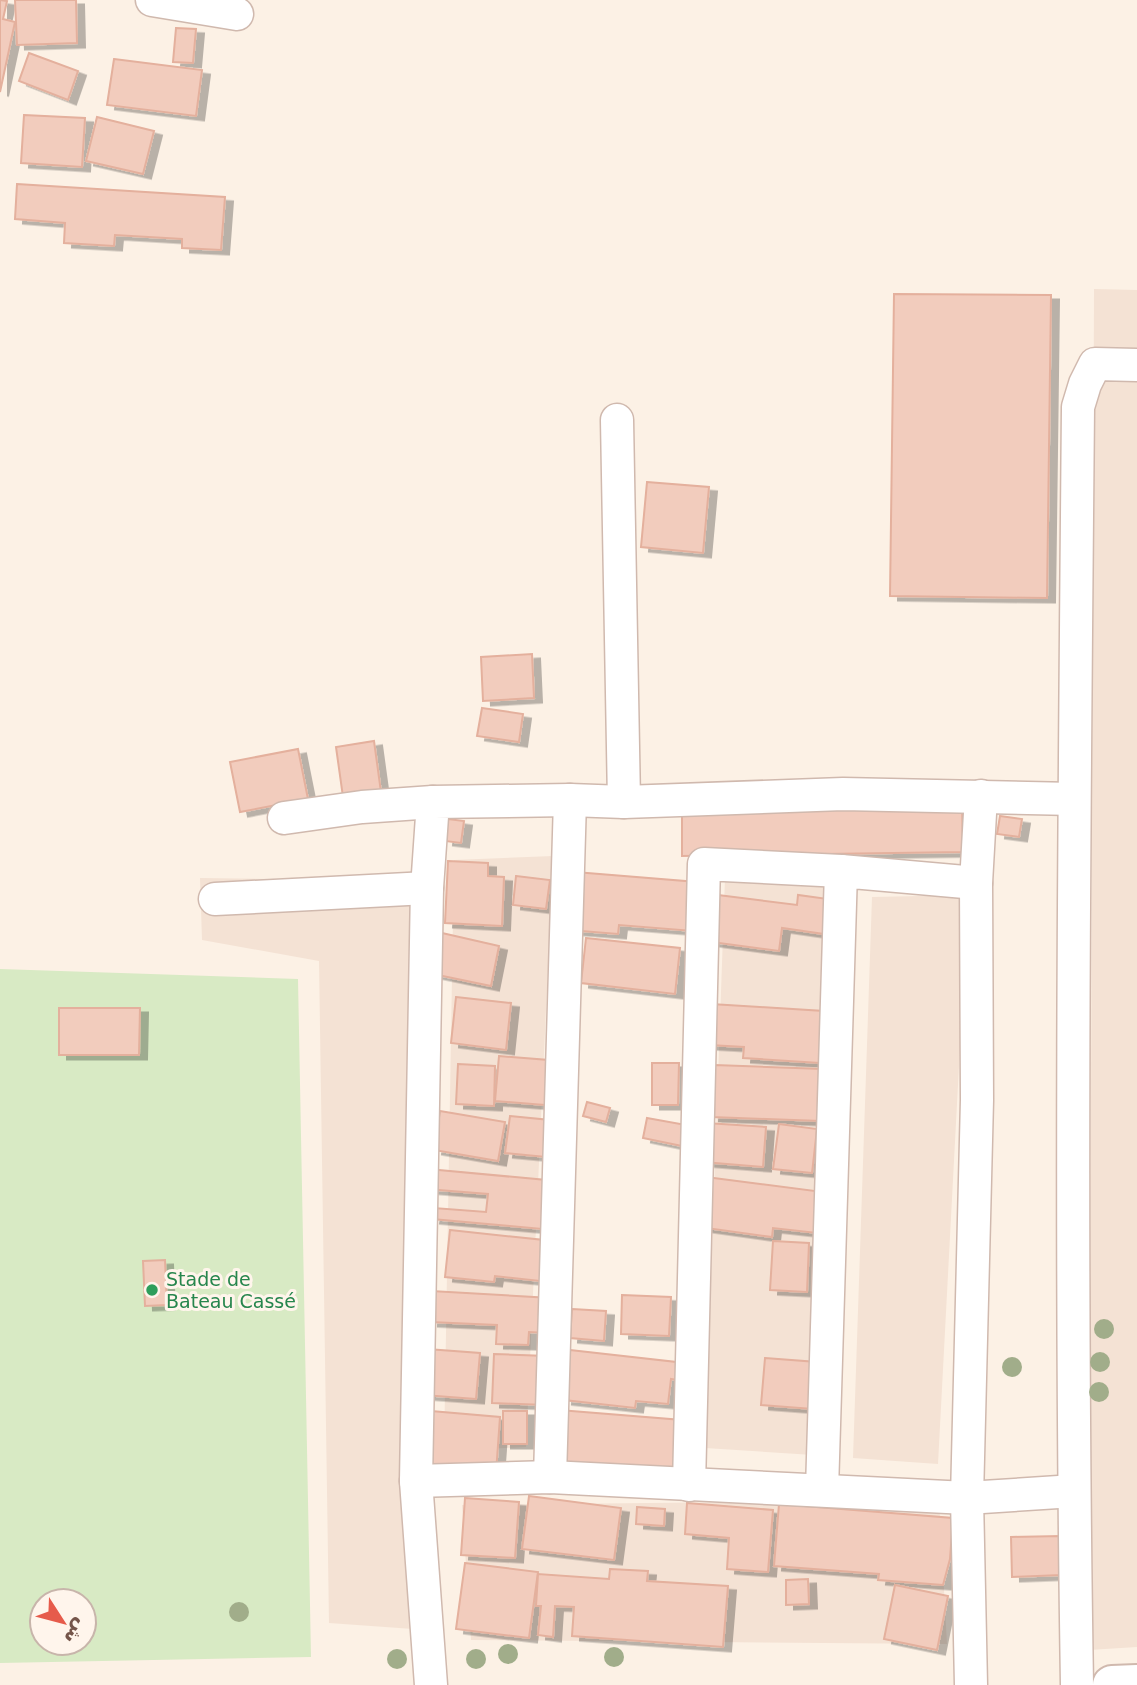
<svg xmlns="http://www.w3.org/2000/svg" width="1137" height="1685" font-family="'DejaVu Sans',Cairo,sans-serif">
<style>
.residential{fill:#f4e2d4}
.green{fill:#d8eac4;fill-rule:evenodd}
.building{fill:#f2ccbd;stroke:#e4b09d;stroke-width:2;filter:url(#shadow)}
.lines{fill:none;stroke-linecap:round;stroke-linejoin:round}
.minor-casing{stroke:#d0b9ae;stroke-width:35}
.tertiary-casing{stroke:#d0b9ae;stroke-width:42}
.minor{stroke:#fff;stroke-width:32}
.tertiary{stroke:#fff;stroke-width:38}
.tree{fill:#a1ad8a}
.leisure-dot{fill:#2e9e5b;stroke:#fff5ec;stroke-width:2.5}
.labels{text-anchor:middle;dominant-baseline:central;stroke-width:6;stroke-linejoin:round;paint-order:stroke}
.leisure-label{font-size:19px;fill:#27864d;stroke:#fff5ec;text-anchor:start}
</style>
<defs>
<filter id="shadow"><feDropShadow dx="8" dy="4.5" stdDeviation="0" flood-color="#0004"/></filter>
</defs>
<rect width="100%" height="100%" fill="#fcf1e5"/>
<g class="residential">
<path d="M1094,289L1137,290V1647L1089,1650Z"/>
<path d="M553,856L526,1447L444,1451L454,860Z"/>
<path d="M200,878L329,880L421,890L413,1629L329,1623L319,961L202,940Z"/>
<path d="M725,878L836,879L813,1455L705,1448Z"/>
<path d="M968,895L938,1464L853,1458L872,897Z"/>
<path d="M939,1500L947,1644L471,1640L462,1505Z"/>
</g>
<path class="green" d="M0,969L298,979L311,1657L0,1663ZM42,1601H84V1643H42Z"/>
<g class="building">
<path d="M0,0L7,1L3,19L15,22L0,92Z"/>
<path d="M15,0H76L77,43L17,45Z"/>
<path d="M176,28L196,29L193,63L173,62Z"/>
<path d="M29,53L78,71L68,100L19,81Z"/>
<path d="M114,59L202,70L196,116L107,105Z"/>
<path d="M24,115L85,118L82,167L21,163Z"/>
<path d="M97,117L154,131L143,174L86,161Z"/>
<path d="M17,184L225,197L221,250L182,248V239L115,235L114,246L64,243L65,223L15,219Z"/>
<path d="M894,294L1051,295L1047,598L890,596Z"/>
<path d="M647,482L709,487L703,553L641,547Z"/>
<path d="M532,654L534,698L483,701L481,657Z"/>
<path d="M482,708L523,714L519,742L477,736Z"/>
<path d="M374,741L381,792L343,797L336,747Z"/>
<path d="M298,749L308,799L240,812L230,762Z"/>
<path d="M962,803L963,852L682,856V808Z"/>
<path d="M1000,816L1022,819L1019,837L997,834Z"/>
<path d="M448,819L464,821L461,843L445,841Z"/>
<path d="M448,861L488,863V876L504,877L502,926L445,923Z"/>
<path d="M575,872L697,882L693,931L619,925L618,934L569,930Z"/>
<path d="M516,876L550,880L546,909L513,905Z"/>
<path d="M710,894L797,905L798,895L828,899L824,934L782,928L779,951L704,941Z"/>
<path d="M442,933L499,946L491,986L433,974Z"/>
<path d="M586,938L680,948L675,994L581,983Z"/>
<path d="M456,997L511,1003L506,1050L451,1043Z"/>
<path d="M711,1004L824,1011L820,1063L743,1058L744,1047L709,1045Z"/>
<path d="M59,1008H140L139,1055H59Z"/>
<path d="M499,1056L561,1061L557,1106L495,1101Z"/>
<path d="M652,1063H679L678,1105H652Z"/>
<path d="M458,1064L495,1066L494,1106L456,1104Z"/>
<path d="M714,1065L823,1069L821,1121L711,1117Z"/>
<path d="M587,1102L610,1108L606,1122L583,1116Z"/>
<path d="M440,1111L505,1122L498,1161L434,1150Z"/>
<path d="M510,1116L550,1120L546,1157L505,1153Z"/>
<path d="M647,1118L686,1125L682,1146L643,1138Z"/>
<path d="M706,1123L766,1127L763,1167L703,1162Z"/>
<path d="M779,1124L817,1129L812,1173L773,1169Z"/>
<path d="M428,1169L557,1181L553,1230L432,1219L434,1208L486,1212L488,1194L426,1189Z"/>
<path d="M706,1177L823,1192L817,1233L773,1228L772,1237L699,1227Z"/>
<path d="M450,1230L544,1240L540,1281L495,1276L494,1282L445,1277Z"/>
<path d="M773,1241L809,1243L807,1292L770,1290Z"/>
<path d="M165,1260L167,1305L145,1306L143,1261Z"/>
<path d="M431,1291L551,1298L549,1333L529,1332L528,1345L496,1344L497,1325L430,1322Z"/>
<path d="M622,1295L671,1297L669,1336L621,1334Z"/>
<path d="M572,1309L606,1311L604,1341L570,1338Z"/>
<path d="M427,1349L480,1353L476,1399L423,1395Z"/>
<path d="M570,1350L685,1363L683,1381L671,1379L668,1404L636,1401L635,1408L564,1400Z"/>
<path d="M494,1354L547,1356L546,1405L492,1403Z"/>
<path d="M765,1358L817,1362L813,1409L761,1405Z"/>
<path d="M559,1410L682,1420L676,1471L554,1469Z"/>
<path d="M431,1411L500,1417L496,1473L426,1467Z"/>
<rect x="503" y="1411" width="24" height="33"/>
<path d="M529,1496L621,1508L614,1560L522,1549Z"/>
<path d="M465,1498L519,1502L515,1558L461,1555Z"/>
<path d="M687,1503L773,1510L768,1572L727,1569L729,1538L685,1534Z"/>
<path d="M779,1504L953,1518L950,1559L943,1585L878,1580L879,1574L774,1566Z"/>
<path d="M637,1507L665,1509L664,1526L636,1524Z"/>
<path d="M1061,1536L1062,1575L1012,1577L1011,1537Z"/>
<path d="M465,1563L538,1572L529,1638L456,1629Z"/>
<path d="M610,1569L648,1571L647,1581L728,1586L723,1647L572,1636L574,1607L555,1606L553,1637L538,1635L541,1606H536L538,1574L609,1579Z"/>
<path d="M808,1579L809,1604L786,1605V1580Z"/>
<path d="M895,1585L948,1596L937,1650L884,1639Z"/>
</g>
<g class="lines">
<defs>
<g id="minor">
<path d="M152,0L237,14"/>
<path d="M617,420L624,802"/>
<path d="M284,818L362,807L433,802"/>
<path d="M215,899L427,888"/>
<path d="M550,1477L570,800"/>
<path d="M416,1481L550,1477L967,1498L1074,1491"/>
<path d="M689,1485L704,864L841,871"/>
<path d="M822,1490L841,871L976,883"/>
<path d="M431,1685L416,1481L427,888L433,802L570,800L624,802L843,794L1074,799"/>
<path d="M971,1685L967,1498L977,1100L976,883L981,796"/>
<path d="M1077,1685C1070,1259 1074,833 1078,407L1085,384L1095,364L1137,365"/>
</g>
<path id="tertiary" d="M1112,1685L1137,1684"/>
</defs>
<use href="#minor" class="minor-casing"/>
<use href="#tertiary" class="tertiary-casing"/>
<use href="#minor" class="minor"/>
<use href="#tertiary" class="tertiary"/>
</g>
<g class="tree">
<circle cx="1104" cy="1329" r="10"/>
<circle cx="1100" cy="1362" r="10"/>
<circle cx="1012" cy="1367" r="10"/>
<circle cx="1099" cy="1392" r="10"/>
<circle cx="239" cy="1612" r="10"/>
<circle cx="508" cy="1654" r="10"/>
<circle cx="614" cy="1657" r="10"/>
<circle cx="397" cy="1659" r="10"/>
<circle cx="476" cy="1659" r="10"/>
</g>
<circle class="leisure-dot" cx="152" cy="1290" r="7"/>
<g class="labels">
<g class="leisure-label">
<text x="166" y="1279">Stade de<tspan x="166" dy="22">Bateau Cassé</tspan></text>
</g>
</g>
<g transform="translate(63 1622) rotate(126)"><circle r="33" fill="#fff5ec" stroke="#c8b5ab" stroke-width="2"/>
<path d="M0-5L12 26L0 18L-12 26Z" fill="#e65b4b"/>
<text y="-10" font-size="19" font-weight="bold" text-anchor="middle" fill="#75554a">ش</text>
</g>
</svg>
